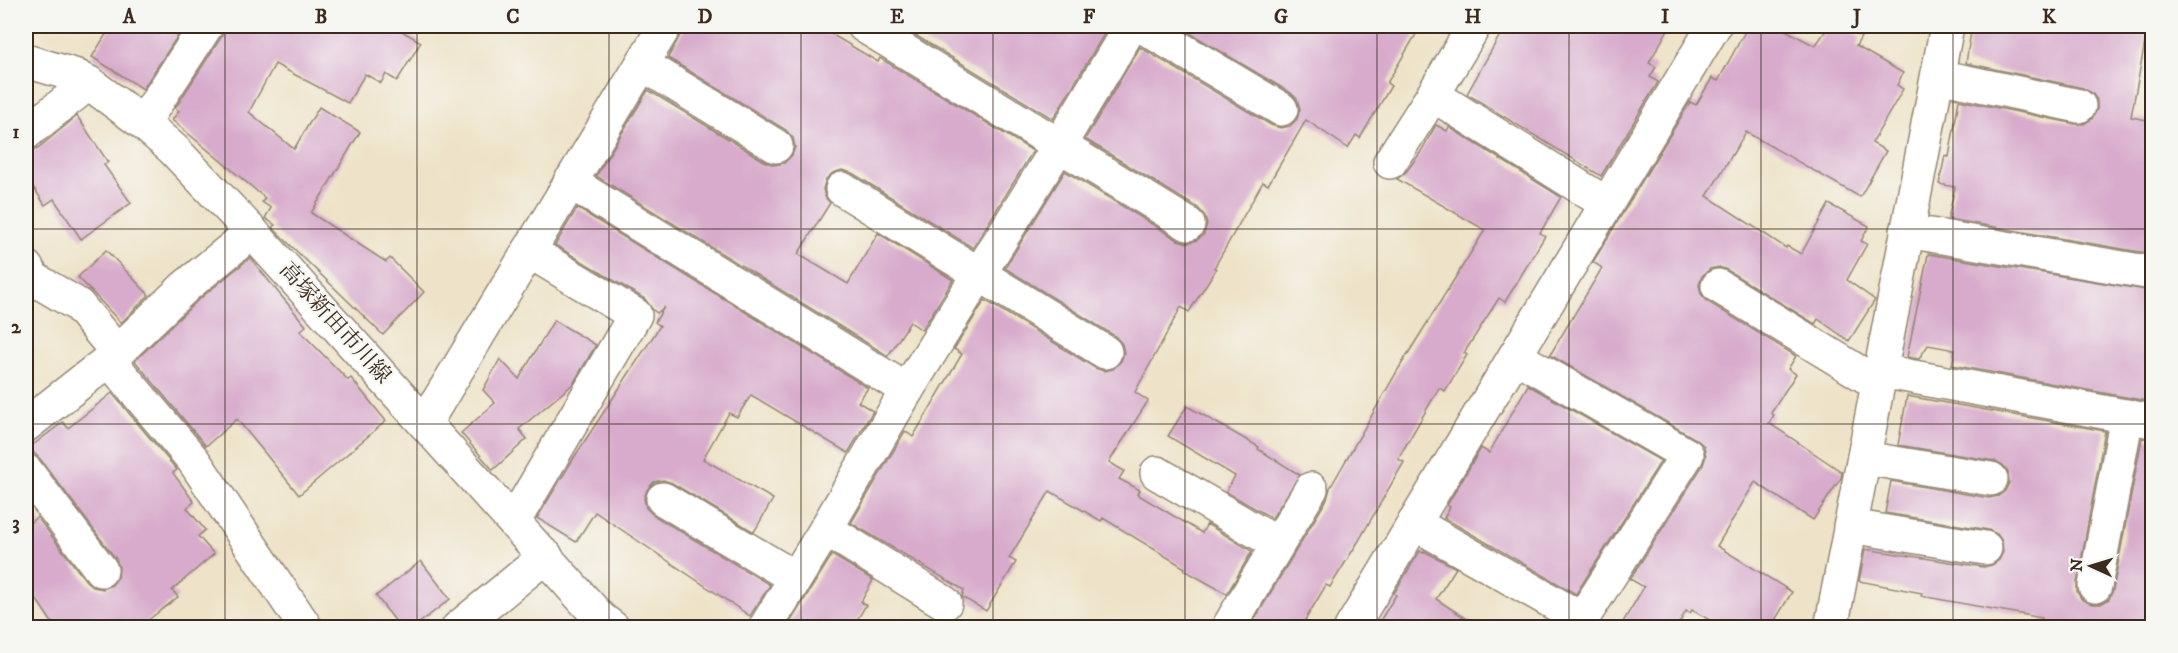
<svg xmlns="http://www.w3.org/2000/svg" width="2178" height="653" font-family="'IM FELL DW Pica','Noto Serif JP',serif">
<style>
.building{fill:#d8abcc}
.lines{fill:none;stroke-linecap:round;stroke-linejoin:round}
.minor-casing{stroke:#948673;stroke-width:36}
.major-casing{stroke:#948673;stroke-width:36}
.minor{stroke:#fff;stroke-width:33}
.major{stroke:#fff;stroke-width:33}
.grid{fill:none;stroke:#3b2a1e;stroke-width:1.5;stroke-opacity:0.55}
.labels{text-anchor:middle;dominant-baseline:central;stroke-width:4.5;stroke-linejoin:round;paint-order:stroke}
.street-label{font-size:22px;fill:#3b2a1e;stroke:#f6f6f2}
.neatline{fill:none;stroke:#3b2a1e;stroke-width:2}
.grid-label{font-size:20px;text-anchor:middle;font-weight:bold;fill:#3b2a1e}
</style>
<rect width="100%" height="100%" fill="#f6f6f2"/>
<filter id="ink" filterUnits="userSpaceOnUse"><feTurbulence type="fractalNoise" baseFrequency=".0167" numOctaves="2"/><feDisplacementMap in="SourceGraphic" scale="12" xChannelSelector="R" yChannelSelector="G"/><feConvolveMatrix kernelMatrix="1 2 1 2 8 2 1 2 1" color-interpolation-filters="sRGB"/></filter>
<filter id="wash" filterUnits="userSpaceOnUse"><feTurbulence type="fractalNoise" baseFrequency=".008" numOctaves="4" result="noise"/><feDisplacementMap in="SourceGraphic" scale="24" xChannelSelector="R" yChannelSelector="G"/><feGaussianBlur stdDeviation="1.35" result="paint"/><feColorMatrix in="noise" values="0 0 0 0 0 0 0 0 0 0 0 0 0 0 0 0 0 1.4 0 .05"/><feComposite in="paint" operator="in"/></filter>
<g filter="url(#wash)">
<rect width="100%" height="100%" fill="#eee3c8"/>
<g id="blocks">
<g class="building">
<path d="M111,26H184L143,89L92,57Z"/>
<path d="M224,26H393L421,42L397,81L386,74L381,83L365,74L348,103L275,64L249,112L294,149L319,107L360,132L311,213L386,262L390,258L424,292L383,335L281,236L272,227L275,225L265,218L271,208L262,202L265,198L172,120L179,111L175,108L222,36Z"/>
<path d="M685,26H818L878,62L880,58L1033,151L973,248L852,173L842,170L833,173L826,179L823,189L825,197L830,203L798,254L848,284L878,233L953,280L922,330L910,322L888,356L596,176L648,90L766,162L775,165L784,163L792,155L795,147L793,138L786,130L668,58Z"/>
<path d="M900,26H1109L1053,119Z"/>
<path d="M1178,26H1421L1387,83L1391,86L1360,138L1356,135L1348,148L1306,120L1268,185L1263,182L1214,268L1216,269L1189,312L1181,307L1135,392L1148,401L1109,462L1124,471L1119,479L1140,490L1137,494L1202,533L1207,524L1252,551L1227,594L1184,570L1185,568L1103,518L1101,521L1050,491L1009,558L1016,562L986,611L962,597L964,590L851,523L905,431L913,437L962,354L954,349L985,300L1095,368L1104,371L1113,369L1121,361L1124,353L1122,344L1115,336L1005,268L1065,171L1178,240L1188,243L1197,240L1204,234L1207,224L1205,216L1198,208L1085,139L1140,47L1271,125L1281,128L1290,126L1297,119L1300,109L1297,99L1291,93Z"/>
<path d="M1505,26H1670L1649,63L1656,67L1650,77L1658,82L1601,176L1467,94Z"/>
<path d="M1748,26H1778L1815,46L1829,26H1841L1861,37L1856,46L1903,73L1897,85L1903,89L1872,143L1886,151L1860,197L1746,132L1707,196L1786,248L1787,246L1801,254L1829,204L1869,226L1861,241L1867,244L1847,280L1875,300L1849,341L1818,319L1815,324L1727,270L1719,267L1710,269L1702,276L1699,285L1701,294L1708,302L1796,356L1788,369L1796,374L1771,413L1774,415L1769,423L1842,472L1841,478L1813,520L1755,482L1717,546L1792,592L1771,627H1722L1692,610L1690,613L1686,611L1677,627H1620L1644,587L1630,579L1703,465L1706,456L1704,446L1696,439L1550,355L1602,268L1593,262L1690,102L1696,105L1712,78L1718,81Z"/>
<path d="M1972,26H2148L2131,117L2152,121V254L1948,219L1955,187L1939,184L1945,156L1949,157L1959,100L2076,124H2084L2092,119L2097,109V100L2092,93L2083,88L1966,63Z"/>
<path d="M77,116L108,162L104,165L131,203L81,239L54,199L45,205L26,176V151L38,148Z"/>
<path d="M1436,125L1447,131L1449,127L1561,197L1540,233L1545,236L1505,302L1499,298L1464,353L1467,355L1445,391L1439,388L1398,459L1404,462L1358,542L1330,587L1326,585L1301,627H1250L1327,499L1330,488L1399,368L1485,230L1397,179L1406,172L1420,153Z"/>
<path d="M577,208L868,388L858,402L873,411L848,453L751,395L737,417L729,413L703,459L773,499L754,532L672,483L663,480L654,482L647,490L644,498L646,508L653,515L770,585L750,616L595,512L576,542L537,518L575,456L660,326L655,322L664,307L657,313L653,310L645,299L555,245Z"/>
<path d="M106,250L149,295L121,323L78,277Z"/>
<path d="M1928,254L2152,291V402L1952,365L1955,350L1928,345L1919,359L1907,357Z"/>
<path d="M250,258L306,326L300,331L348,380L351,378L386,421L299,495L237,419L206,446L135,361L197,301Z"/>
<path d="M554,320L596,345L573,384L519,429L527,439L493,470L461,433L495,403L483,390L500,359L519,379Z"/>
<path d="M1528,385L1661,461L1576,594L1444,518L1450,507L1447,505L1481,448L1489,453Z"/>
<path d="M112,393L177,470L173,473L194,502L187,508L205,530L198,536L214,554L172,590L178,597L139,627H55L26,584V526L37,517L86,581L93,587L103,589L112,585L118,577L119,567L116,559L41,460L29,448L63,422L68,428Z"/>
<path d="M1907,396L2105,431L2077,583V592L2082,600L2092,604H2101L2109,599L2113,590L2142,438L2152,439V627H2065L2041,624L2042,618L1921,596L1922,593L1859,581L1865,549L1983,567L1992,565L1999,560L2003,552L2002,541L1997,534L1989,530L1885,513L1891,481L1989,498L1998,496L2005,491L2009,483L2008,472L2003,465L1995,461L1898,445Z"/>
<path d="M1187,406L1259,447L1258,449L1300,475L1272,518L1226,492L1235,476L1168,436Z"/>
<path d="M1420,551L1423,553L1424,551L1456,568L1436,599L1479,627H1376L1396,595L1394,593Z"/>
<path d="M832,555L873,580L861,602L866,605L853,627H787Z"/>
<path d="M421,561L450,599L414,627H400L376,596Z"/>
</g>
</g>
</g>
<g filter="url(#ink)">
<use href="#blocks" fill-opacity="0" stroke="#948673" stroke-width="1.5"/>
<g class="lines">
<defs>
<g id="minor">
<path d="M864,26L1188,224"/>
<path d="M1142,26L1281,109"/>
<path d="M642,64L776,146"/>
<path d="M1938,76L2079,106"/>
<path d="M1433,95L1607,204"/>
<path d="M143,123L206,26"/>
<path d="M26,133L89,83"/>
<path d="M1390,162L1433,95L1474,26"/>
<path d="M570,182L907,390"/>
<path d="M842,189L1105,352"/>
<path d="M1907,231L2152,273"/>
<path d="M26,267L34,279L78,305L117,352"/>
<path d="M1718,286L1878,384"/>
<path d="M109,360L194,461L306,628"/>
<path d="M1881,371L2152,421"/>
<path d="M425,423L665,26"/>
<path d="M26,425L109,360L185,287L252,232"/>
<path d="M1864,458L1991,479"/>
<path d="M26,471L101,570"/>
<path d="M1157,473L1278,544"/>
<path d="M663,499L795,578"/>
<path d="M514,521L635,315L529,251"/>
<path d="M1414,523L1582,619L1687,455L1515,356"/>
<path d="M1850,526L1985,548"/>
<path d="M826,529L945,603"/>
<path d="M2095,586L2127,416"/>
<path d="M458,628L546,556"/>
<path d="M765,628L826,529L907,390L1060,144L1131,26"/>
<path d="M1228,628L1311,489"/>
<path d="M1351,628L1714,26"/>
<path d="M1831,628L1947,26"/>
</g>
<path id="major" d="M26,61L74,75L89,83L143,123L173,149L252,232L601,619L613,628"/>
</defs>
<use href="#minor" class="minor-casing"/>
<use href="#major" class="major-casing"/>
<use href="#minor" class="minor"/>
<use href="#major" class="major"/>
</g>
</g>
<path class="grid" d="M225,26V628M417,26V628M609,26V628M801,26V628M993,26V628M1185,26V628M1377,26V628M1569,26V628M1761,26V628M1953,26V628M26,229H2152M26,424H2152"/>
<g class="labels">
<g class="street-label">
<text transform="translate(335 323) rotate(48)">高塚新田市川線</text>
</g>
</g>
<rect width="2178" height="653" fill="none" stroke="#f6f6f2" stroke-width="66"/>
<g transform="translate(2091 566) rotate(274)" stroke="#f6f6f2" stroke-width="4.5" paint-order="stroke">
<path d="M0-4.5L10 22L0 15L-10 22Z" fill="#3b2a1e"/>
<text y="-9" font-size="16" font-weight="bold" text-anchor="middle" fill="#3b2a1e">N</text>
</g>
<rect x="33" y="33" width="2112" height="587" class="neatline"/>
<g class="grid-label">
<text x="129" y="23">A</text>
<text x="321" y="23">B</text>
<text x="513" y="23">C</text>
<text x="705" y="23">D</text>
<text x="897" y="23">E</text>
<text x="1089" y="23">F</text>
<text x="1281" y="23">G</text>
<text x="1473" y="23">H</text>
<text x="1665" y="23">I</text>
<text x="1857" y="23">J</text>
<text x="2049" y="23">K</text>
<text x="16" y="138">1</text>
<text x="16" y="333">2</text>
<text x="16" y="529">3</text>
</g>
</svg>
